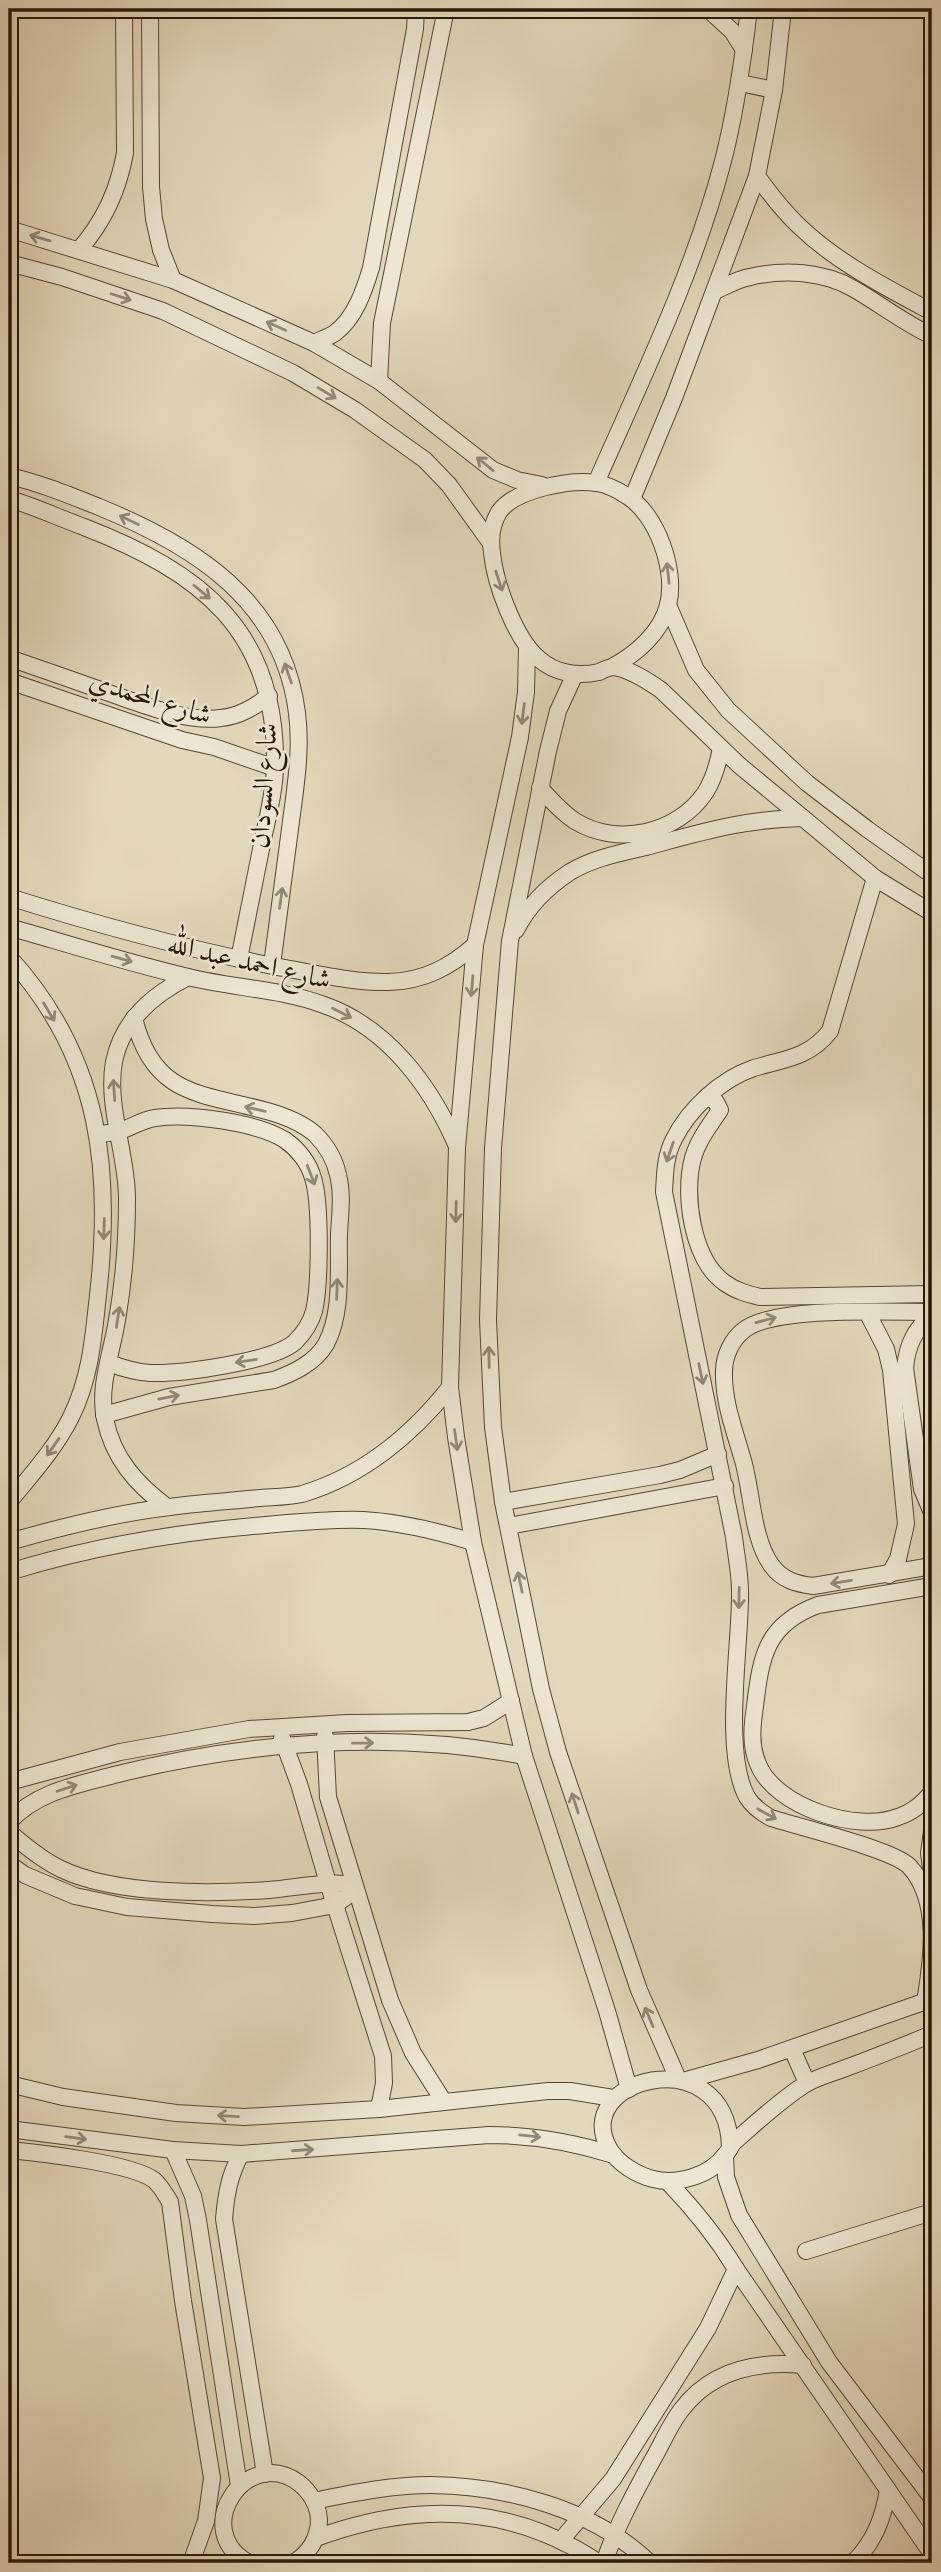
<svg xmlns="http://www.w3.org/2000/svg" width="941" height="2572" font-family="'IM FELL English',Amiri,serif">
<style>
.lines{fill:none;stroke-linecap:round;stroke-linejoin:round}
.minor-casing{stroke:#564735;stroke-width:18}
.minor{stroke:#ede6d3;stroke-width:16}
.oneway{stroke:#938978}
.labels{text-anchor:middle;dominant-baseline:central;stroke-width:5;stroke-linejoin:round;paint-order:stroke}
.street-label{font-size:28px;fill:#261708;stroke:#ede6d3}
</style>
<rect width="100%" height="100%" fill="#e4d8bc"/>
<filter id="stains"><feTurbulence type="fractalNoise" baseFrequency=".00286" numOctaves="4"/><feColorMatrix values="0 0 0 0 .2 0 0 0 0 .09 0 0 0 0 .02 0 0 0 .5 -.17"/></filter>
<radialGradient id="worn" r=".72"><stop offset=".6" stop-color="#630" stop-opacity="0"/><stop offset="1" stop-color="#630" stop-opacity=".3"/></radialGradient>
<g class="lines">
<defs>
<g id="minor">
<path d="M150,9L151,187L154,219L161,250L173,280"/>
<path d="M708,9L732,31L744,50"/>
<path d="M740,83L774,90"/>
<path d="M757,176C770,194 783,211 799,226C836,262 887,288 932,312"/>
<path d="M9,229L173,280L314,343L379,381L493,470L517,480L542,485"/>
<path d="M79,250C104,221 118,191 125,153L124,9"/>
<path d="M9,263L62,277L163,311L293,373L355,410L425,460L449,485L490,542"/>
<path d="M715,291C726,286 738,279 750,277C783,269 824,271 854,289C880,304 904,323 932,336"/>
<path d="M314,343C320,340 329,337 335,333C355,318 364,291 371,268L415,29L416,9"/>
<path d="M379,381L382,323L446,9"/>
<path d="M9,476C40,483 69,495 99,507C195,546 283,601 297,713C302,751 295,790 290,829C284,874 278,920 272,965"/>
<path d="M596,483C642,378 694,272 723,161C736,111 743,60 749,9"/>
<path d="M9,499C34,506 59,518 84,527C200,572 277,630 275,765C275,789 268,815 263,839C255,879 247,919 239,959"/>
<path d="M632,499L674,398L757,176L774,90L783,9"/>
<path d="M668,605L696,670L728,710L807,783L867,829L932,875"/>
<path d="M527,646L526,692L520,737L475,945L457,1148L450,1387L456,1437L473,1542L524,1756L607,2011L629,2089"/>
<path d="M9,658C41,669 73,680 106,692C139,703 186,723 221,718C240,716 254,707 269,696"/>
<path d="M612,667C636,654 661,633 668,605C677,571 657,514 627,496C618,490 608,485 597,483C571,479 515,489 499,512C491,525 490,539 492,553C495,583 515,639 539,659C555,673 577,677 599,672C603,670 609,667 614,667C630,669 648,681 661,690L739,765L803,818L875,878L932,913"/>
<path d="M575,674L558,711L548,751L510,941L493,1148L488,1320L493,1427L503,1502L541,1689L558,1752L639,1990L678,2079"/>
<path d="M9,681L182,740L214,747L275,768"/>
<path d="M540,788C551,800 561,812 575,821C617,847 677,834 705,793C714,779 718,764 721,748"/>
<path d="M875,878L830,1031C809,1058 784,1059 754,1068C721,1079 689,1109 674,1139C665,1156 665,1174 664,1192L734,1537C736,1555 740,1573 740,1591C741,1644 722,1752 747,1797C753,1807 762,1813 771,1818C799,1827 891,1849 909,1866C941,1900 932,1960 925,2002"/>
<path d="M9,897C98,925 187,949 278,967C314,973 353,983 389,982C424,981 450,967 475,945"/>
<path d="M9,927C68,944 128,963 188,977C233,988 281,989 324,1005C387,1027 430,1085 456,1144"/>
<path d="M516,930C528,906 547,887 570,872C593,858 620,853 646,847C702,832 744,819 803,818"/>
<path d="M9,957C102,1059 113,1172 97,1304C93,1343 89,1381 71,1417C55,1449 31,1475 9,1502"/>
<path d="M708,1096L716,1102L720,1110C710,1125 698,1140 693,1158C683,1194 692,1260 725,1283C736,1291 748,1294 760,1297L932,1294"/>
<path d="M99,1134C105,1133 113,1133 120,1131C132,1127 142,1120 155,1118C188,1113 256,1122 285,1140C298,1149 309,1163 313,1178C321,1202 320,1286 314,1311C311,1322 303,1334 295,1342C272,1362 181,1374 150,1373C136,1372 122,1368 109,1363"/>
<path d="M867,1312L886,1349L891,1370L906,1524L898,1559L889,1575"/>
<path d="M932,1312C891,1312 774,1306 744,1330C732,1339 724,1356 724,1371C723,1403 736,1434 744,1464C752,1495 753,1541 772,1566C782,1580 797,1584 813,1586L932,1566"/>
<path d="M932,1315C914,1330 907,1346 905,1368L922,1489L932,1513"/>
<path d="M104,1415L169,1397L274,1380C293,1373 315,1363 326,1344C343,1312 338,1269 339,1234C340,1215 343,1194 338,1175C335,1160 326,1145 315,1134C301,1122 285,1116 267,1111C202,1093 153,1097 134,1018"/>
<path d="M503,1502L660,1475L680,1470L718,1454"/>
<path d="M167,1507C136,1484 113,1458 105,1419C98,1387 112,1352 117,1320C124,1280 127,1238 127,1198C127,1154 106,1106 114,1062C122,1021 154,994 188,977"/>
<path d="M509,1526L725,1486"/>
<path d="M9,1542C61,1527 116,1513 170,1507C200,1503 230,1501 260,1498C273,1497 289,1497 302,1494C362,1476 412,1435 450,1387"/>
<path d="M9,1572C94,1546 178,1532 266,1525C299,1522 331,1519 363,1520C401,1522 437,1531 473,1542"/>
<path d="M932,1586L818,1605C766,1624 761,1656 755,1706C752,1726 750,1746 758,1764C775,1807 857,1833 898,1817C913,1812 922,1804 932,1792"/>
<path d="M325,1736L328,1797L390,2000L413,2053L444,2102"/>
<path d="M282,1738L299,1784L328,1883L383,2056L384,2083L379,2109"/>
<path d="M9,1782L120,1752L249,1729L347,1723L468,1722L484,1718L511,1701"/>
<path d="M9,1822C36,1792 76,1785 114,1775C246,1742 389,1730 524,1756"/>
<path d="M932,1831L929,1853L932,1875"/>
<path d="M9,1832C25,1846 42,1860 61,1869C115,1895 209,1894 269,1890C297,1888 327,1880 354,1885L346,1897L335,1905L292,1913L254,1916L212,1914L127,1907L75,1896L25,1875L9,1864"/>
<path d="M792,2049L807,2083"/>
<path d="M683,2081L758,2060L932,1999"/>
<path d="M9,2084L63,2097L176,2113L244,2117L379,2109L548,2091H570L613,2098"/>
<path d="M9,2129L173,2150L241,2154L489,2135C533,2135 572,2142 614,2155"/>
<path d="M730,2146C726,2037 567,2079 610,2150C619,2164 637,2175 653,2179C677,2185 710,2176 725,2155C729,2151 730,2147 734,2142C757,2122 778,2102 804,2085C815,2078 830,2074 843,2069C873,2058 903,2046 932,2034"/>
<path d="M9,2150C40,2153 131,2163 154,2180C161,2186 165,2194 170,2202L183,2301L212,2478L206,2521L191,2563"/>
<path d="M173,2150L193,2196L198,2220L239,2486"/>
<path d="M241,2154C229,2176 226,2195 224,2219L265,2474"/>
<path d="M725,2156L726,2177L739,2215L829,2362L932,2498"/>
<path d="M667,2181C694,2209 716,2236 736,2269L932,2554"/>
<path d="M806,2251L932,2212"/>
<path d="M314,2501C352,2493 392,2485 431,2485C508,2486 593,2509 650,2563"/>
<path d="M316,2538C414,2502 511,2503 599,2563"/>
<path d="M562,2539L613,2479L708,2328L736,2269"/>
<path d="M249,2563C189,2531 246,2444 299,2483C310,2492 318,2505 319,2519C319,2538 309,2554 293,2563"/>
<path d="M604,2563C616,2527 634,2494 652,2461C662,2444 670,2424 682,2409C712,2370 758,2361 803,2365"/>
<path d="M853,2563C874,2542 883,2519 888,2490"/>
</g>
</defs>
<use href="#minor" class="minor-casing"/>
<use href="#minor" class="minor"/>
</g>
<defs><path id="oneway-shaft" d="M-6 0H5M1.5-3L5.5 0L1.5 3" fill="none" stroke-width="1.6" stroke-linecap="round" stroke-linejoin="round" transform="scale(1.75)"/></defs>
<g class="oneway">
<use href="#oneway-shaft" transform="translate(40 238) rotate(-164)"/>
<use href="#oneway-shaft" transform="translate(121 297) rotate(18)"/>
<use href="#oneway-shaft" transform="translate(276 326) rotate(-156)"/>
<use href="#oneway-shaft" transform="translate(327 393) rotate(31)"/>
<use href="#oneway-shaft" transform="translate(485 464) rotate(-141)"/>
<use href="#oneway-shaft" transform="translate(129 520) rotate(-154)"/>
<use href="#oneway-shaft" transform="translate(668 573) rotate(-96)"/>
<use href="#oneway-shaft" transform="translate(499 581) rotate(72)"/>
<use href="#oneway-shaft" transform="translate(202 592) rotate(40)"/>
<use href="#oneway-shaft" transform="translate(288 673) rotate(-109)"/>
<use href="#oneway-shaft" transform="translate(523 714) rotate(97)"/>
<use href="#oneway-shaft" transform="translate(281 898) rotate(-82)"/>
<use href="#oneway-shaft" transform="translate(122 959) rotate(16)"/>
<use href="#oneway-shaft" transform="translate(472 986) rotate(95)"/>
<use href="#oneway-shaft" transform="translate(49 1012) rotate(59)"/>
<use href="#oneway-shaft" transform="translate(342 1013) rotate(27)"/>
<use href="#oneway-shaft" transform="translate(114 1090) rotate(-94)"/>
<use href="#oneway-shaft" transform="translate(255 1109) rotate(-167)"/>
<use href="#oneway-shaft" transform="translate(670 1152) rotate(109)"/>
<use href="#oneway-shaft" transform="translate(311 1175) rotate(69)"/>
<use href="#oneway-shaft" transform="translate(456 1212) rotate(91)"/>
<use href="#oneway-shaft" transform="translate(104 1229) rotate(92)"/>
<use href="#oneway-shaft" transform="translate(337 1289) rotate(-88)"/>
<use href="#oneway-shaft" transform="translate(118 1317) rotate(-81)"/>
<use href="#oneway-shaft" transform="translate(766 1320) rotate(-15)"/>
<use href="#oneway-shaft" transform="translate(489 1357) rotate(-91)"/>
<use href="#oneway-shaft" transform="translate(246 1361) rotate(171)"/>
<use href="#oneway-shaft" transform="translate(701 1374) rotate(78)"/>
<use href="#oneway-shaft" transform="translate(169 1397) rotate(-11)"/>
<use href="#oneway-shaft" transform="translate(456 1440) rotate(82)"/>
<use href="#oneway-shaft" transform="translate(53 1447) rotate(125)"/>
<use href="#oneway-shaft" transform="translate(520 1582) rotate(-102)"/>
<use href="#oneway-shaft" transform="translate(841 1582) rotate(171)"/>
<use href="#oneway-shaft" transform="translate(739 1598) rotate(91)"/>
<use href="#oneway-shaft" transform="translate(363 1743) rotate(-1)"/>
<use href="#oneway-shaft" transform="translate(67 1788) rotate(-18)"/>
<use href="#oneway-shaft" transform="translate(575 1803) rotate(-108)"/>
<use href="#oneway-shaft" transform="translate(767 1814) rotate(29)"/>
<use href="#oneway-shaft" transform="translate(649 2017) rotate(-113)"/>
<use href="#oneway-shaft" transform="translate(228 2116) rotate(-177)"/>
<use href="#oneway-shaft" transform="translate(530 2136) rotate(6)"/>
<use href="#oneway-shaft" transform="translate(76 2138) rotate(7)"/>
<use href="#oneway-shaft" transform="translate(303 2150) rotate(-4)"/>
</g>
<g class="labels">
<g class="street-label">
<text transform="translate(150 699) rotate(17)">شارع المحمدي</text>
<text transform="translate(265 786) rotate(-86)">شارع السودان</text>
<text transform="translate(249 963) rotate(13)">شارع احمد عبد الله</text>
</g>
</g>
<rect width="941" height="2572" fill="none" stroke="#e4d8bc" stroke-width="35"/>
<rect x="10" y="10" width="920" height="2551" fill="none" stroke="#261708" stroke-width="3.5"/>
<rect x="18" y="18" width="906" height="2537" fill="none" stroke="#261708" stroke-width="2"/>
<rect width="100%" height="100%" filter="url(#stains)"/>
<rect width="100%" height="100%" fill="url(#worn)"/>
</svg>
